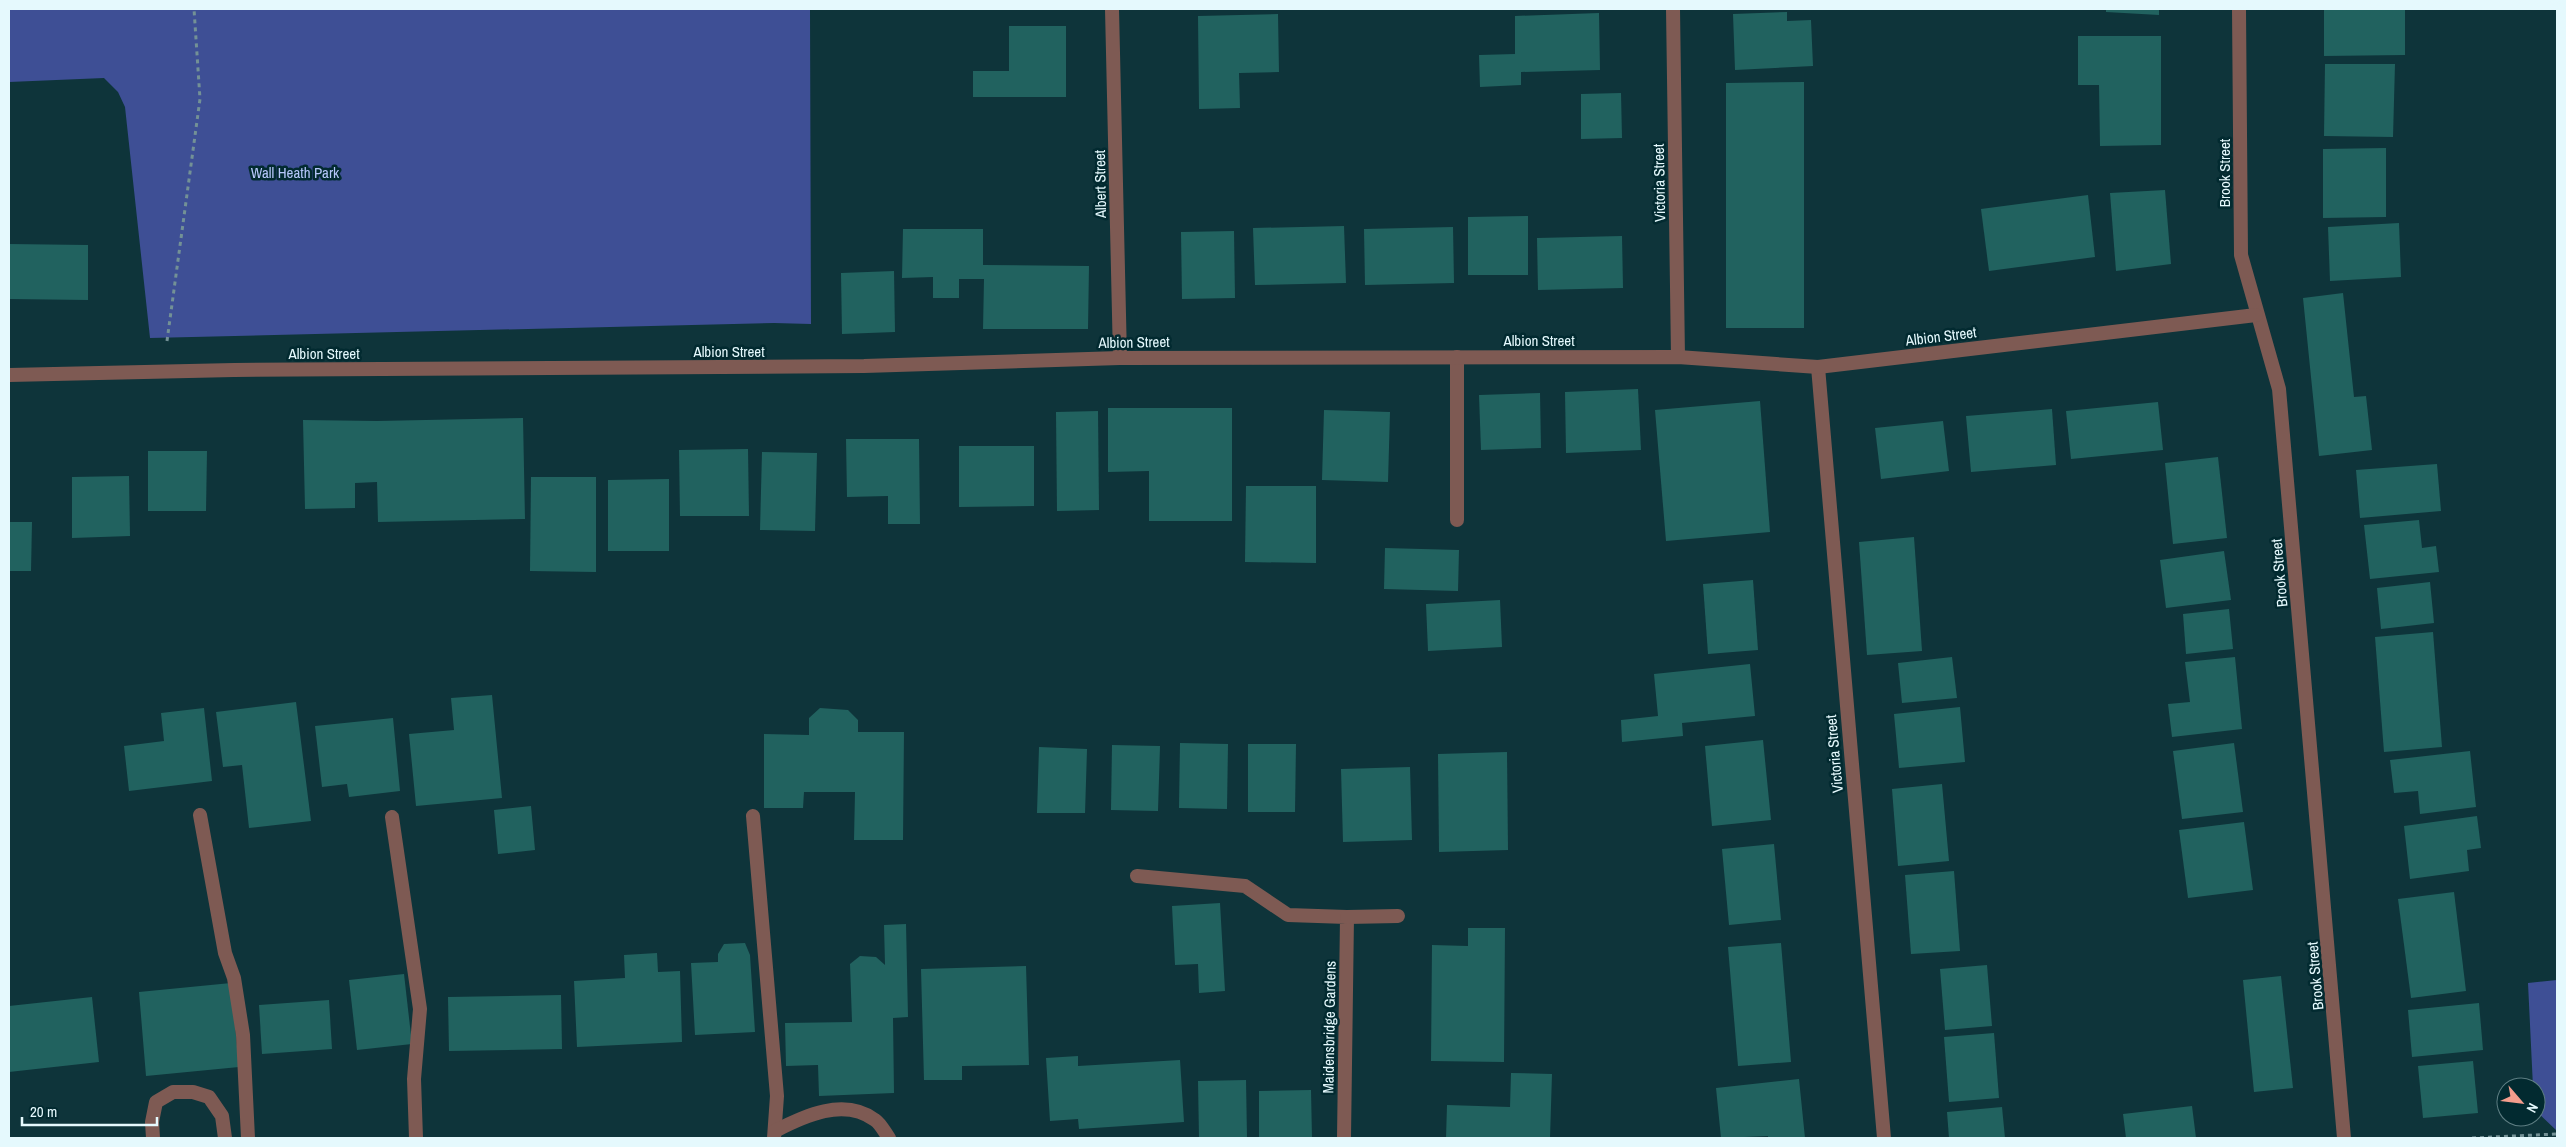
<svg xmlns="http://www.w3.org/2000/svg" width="2566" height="1147" font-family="'Archivo Narrow',sans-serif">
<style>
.green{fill:#3e4f95}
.building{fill:#21625f}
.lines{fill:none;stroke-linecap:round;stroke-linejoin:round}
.path{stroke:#739196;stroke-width:3;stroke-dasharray:4 4;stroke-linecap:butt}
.service{stroke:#7e5a53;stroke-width:14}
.minor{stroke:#7e5a53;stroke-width:14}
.labels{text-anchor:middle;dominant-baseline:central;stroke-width:5;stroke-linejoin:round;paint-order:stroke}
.park-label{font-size:15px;fill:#b6c7fa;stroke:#022a30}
.street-label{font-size:15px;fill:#e5f9fd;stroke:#022a30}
</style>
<rect width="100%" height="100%" fill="#0e343a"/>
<g class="green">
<path d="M9,9H810L811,324L774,323L150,338L125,107L118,92L104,78L9,82Z"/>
<path d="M2557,980V1131L2536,1111V1087H2533L2528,983Z"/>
</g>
<g class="building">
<path d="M2106,9H2159V15L2106,12Z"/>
<path d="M2324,9H2405V55L2324,56Z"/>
<path d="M1787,12V21L1811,20L1813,66L1735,70L1733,14Z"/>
<path d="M1599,13L1600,70L1521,72V85L1480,87L1479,55L1515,54V16Z"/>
<path d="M1278,14L1279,72L1239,73L1240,108L1199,109L1198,16Z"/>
<path d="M1009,26H1066V97H973V71H1009Z"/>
<path d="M2078,36H2161V145L2100,146L2099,85H2078Z"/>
<path d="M2325,64H2395L2393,137L2324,136Z"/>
<path d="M1804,82V328H1726V83Z"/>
<path d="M1621,93L1622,138L1581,139V94Z"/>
<path d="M2386,148V217L2323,218V149Z"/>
<path d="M2165,190L2171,264L2116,271L2110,193Z"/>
<path d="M2088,195L2095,257L1989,271L1981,209Z"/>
<path d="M1528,216V275H1468V217Z"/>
<path d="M2399,223L2401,277L2330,281L2328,227Z"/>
<path d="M1344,226L1346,283L1255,285L1253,228Z"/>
<path d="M1453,227L1454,283L1365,285L1364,229Z"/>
<path d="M903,229H983V265L1089,266L1088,329H983L984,279H959V298H933V277L902,278Z"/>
<path d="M1234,231L1235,298L1182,299L1181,232Z"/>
<path d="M1622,236L1623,288L1538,290L1537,238Z"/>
<path d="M9,244L88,245V300L9,299Z"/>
<path d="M894,271L895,332L842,334L841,273Z"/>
<path d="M2343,293L2354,397L2366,396L2372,450L2319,456L2303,298Z"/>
<path d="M1638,389L1641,450L1566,453L1565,392Z"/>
<path d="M1540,393L1541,448L1481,450L1479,395Z"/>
<path d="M1760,401L1770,532L1666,541L1655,410Z"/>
<path d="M2158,402L2163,450L2071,459L2066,411Z"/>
<path d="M1108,408H1232V521H1149V471L1108,472Z"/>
<path d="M2052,409L2056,465L1971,472L1966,416Z"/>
<path d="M1324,410L1390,412L1388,482L1322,480Z"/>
<path d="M1098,411L1099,510L1057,511L1056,412Z"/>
<path d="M523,418L525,519L378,522L377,482L355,483V508L305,509L303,420L377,421Z"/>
<path d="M1943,421L1949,471L1881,479L1875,428Z"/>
<path d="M846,439H919L920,524H888V496L847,497Z"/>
<path d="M959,446H1034V506L959,507Z"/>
<path d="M748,449L749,516H680L679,450Z"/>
<path d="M148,451H207L206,511H148Z"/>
<path d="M762,452L817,453L815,531L760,530Z"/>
<path d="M2218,457L2227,538L2173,544L2165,463Z"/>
<path d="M2437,464L2441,511L2360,518L2356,470Z"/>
<path d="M129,476L130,536L72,538V477Z"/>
<path d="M531,477H596V572L530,571Z"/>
<path d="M669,479V551H608V480Z"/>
<path d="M1246,486H1316V563L1245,562Z"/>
<path d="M2419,520L2422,548L2436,546L2439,572L2370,579L2364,525Z"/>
<path d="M9,522H32L31,571H9Z"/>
<path d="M1914,537L1922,651L1867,655L1859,542Z"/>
<path d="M1385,548L1459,550L1458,591L1384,589Z"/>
<path d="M2224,551L2231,600L2166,608L2160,560Z"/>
<path d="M1753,580L1758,650L1708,654L1703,584Z"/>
<path d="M2430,582L2434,623L2381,629L2377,588Z"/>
<path d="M1500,600L1502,647L1428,651L1426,604Z"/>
<path d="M2229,609L2233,649L2186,654L2183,614Z"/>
<path d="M2433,632L2442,747L2384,752L2375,637Z"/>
<path d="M1952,657L1957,698L1902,703L1898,663Z"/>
<path d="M2235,657L2242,729L2172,737L2168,704L2190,702L2185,662Z"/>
<path d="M1750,664L1755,716L1682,723L1683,736L1622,742L1621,720L1658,716L1654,674Z"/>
<path d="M492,695L502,798L416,806L409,734L454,730L451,698Z"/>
<path d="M296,702L311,821L249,828L242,765L223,767L216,712Z"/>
<path d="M1960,707L1965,762L1899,768L1894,714Z"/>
<path d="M204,708L212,781L129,791L124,746L164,741L161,713Z"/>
<path d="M820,708L848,710L858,720V732H904L903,840H854L855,792H804L803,808H764V734L809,735V718Z"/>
<path d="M393,718L400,791L349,797L347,784L322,787L315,726Z"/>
<path d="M1763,740L1771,820L1712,826L1705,746Z"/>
<path d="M1180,743L1228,744L1227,809L1179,808Z"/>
<path d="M2234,743L2243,812L2182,819L2173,751Z"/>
<path d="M1248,744H1296L1295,812H1248Z"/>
<path d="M1112,745L1160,746L1158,811L1111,810Z"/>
<path d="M1039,747L1087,749L1085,813H1037Z"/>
<path d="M2470,751L2476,807L2420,814L2418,791L2394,793L2390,760Z"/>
<path d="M1507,752L1508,850L1439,852L1438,754Z"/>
<path d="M1410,767L1412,840L1343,842L1341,769Z"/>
<path d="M1942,784L1949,861L1898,866L1892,789Z"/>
<path d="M531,806L535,850L498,854L494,810Z"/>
<path d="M2477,816L2481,848L2467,850L2469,871L2410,879L2404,826Z"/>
<path d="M2244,822L2253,890L2188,898L2179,830Z"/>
<path d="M1774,844L1781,920L1729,925L1722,849Z"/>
<path d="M1954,871L1960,951L1911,954L1905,875Z"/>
<path d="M2454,892L2466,991L2411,998L2398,899Z"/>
<path d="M1220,903L1225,991L1199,993L1198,964L1175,965L1172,906Z"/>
<path d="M906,924L908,1017L893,1018L894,1093L819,1096L818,1065L786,1066L785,1023L852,1022L850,964L860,956L876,957L885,965L884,925Z"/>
<path d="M1468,928H1505L1504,1062L1431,1061L1432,945L1468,946Z"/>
<path d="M745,943L750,955L755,1032L695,1035L691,963L718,962V954L724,944Z"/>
<path d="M1781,943L1791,1062L1738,1066L1728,947Z"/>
<path d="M657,953L658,972L680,971L682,1042L577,1047L574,981L625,978L624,955Z"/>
<path d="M1987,965L1992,1026L1945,1030L1940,969Z"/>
<path d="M1026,966L1029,1065L962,1066V1080H924L921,969Z"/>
<path d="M404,974L412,1044L357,1050L349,980Z"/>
<path d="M2281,976L2293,1088L2254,1092L2243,980Z"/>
<path d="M231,983L239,1067L146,1076L139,992Z"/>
<path d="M561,995L562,1049L449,1051L448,997Z"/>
<path d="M92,997L99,1062L9,1072V1006Z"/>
<path d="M329,1000L332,1049L262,1054L259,1005Z"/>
<path d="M2479,1003L2483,1050L2412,1057L2408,1010Z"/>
<path d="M1994,1033L1999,1098L1949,1102L1944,1037Z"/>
<path d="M1078,1056V1066L1180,1060L1184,1122L1079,1129L1078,1119L1050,1121L1046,1058Z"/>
<path d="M2473,1061L2478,1113L2423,1118L2418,1066Z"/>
<path d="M1511,1073L1552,1074L1550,1138H1446L1447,1105L1510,1107Z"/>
<path d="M1799,1079L1805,1138H1768V1136L1721,1138L1716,1088Z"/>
<path d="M1246,1080L1247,1138H1199L1198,1081Z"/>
<path d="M1311,1090L1312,1138H1259V1091Z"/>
<path d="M2192,1106L2196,1138H2126L2123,1114Z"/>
<path d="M2002,1107L2005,1138H1949L1947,1112Z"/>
</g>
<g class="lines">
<g class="path">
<path d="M167,341L200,99L194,9"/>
<path d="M2472,1138L2557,1134"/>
</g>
<g class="service">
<path d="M1457,520V357"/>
<path d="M200,815L225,953L234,978L243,1035L248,1138"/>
<path d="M753,816L777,1096L774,1138"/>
<path d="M392,817L420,1009L414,1079L416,1138"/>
<path d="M775,1131C804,1116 844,1097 875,1120C881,1124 885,1133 889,1138"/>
<path d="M153,1138L152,1122L156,1102L173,1092H193L209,1097L222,1116L225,1138"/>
</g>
<g class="minor">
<path d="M1112,9L1120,358"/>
<path d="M1673,9L1678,357"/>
<path d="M2239,9L2241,255L2279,389L2344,1138"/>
<path d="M1818,367L1884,1138"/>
<path d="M9,375L234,370L864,366L1120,358L1678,357L1818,367L2256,315"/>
<path d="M1137,876L1245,886L1288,915L1347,917L1344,1138"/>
<path d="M1347,917L1398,916"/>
</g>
</g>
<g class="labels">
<g class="park-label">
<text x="295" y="172">Wall Heath Park</text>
</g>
<g class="street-label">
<text transform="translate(2224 173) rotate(-90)">Brook Street</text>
<text transform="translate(1659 183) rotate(-91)">Victoria Street</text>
<text transform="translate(1100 184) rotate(-91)">Albert Street</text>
<text transform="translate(1941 336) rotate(-7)">Albion Street</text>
<text x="1539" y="340">Albion Street</text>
<text transform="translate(1134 342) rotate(-1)">Albion Street</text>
<text x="729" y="351">Albion Street</text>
<text x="324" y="353">Albion Street</text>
<text transform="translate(2279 573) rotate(-95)">Brook Street</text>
<text transform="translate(1834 754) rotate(-95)">Victoria Street</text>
<text transform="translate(2315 976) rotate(-95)">Brook Street</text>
<text transform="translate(1329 1027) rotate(-89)">Maidensbridge Gardens</text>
</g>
</g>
<rect width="2566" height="1147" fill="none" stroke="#e5f9fd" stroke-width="20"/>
<g transform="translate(2521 1102) rotate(118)"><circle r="24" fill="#022a30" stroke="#5d7d82"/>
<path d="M0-4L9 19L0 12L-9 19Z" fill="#f49d8d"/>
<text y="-8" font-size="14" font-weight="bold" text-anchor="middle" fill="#e5f9fd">N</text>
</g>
<path d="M22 1117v8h135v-8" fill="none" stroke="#e5f9fd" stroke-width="2.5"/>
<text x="30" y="1117" font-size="15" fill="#e5f9fd" stroke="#022a30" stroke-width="4" paint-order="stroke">20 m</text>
</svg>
